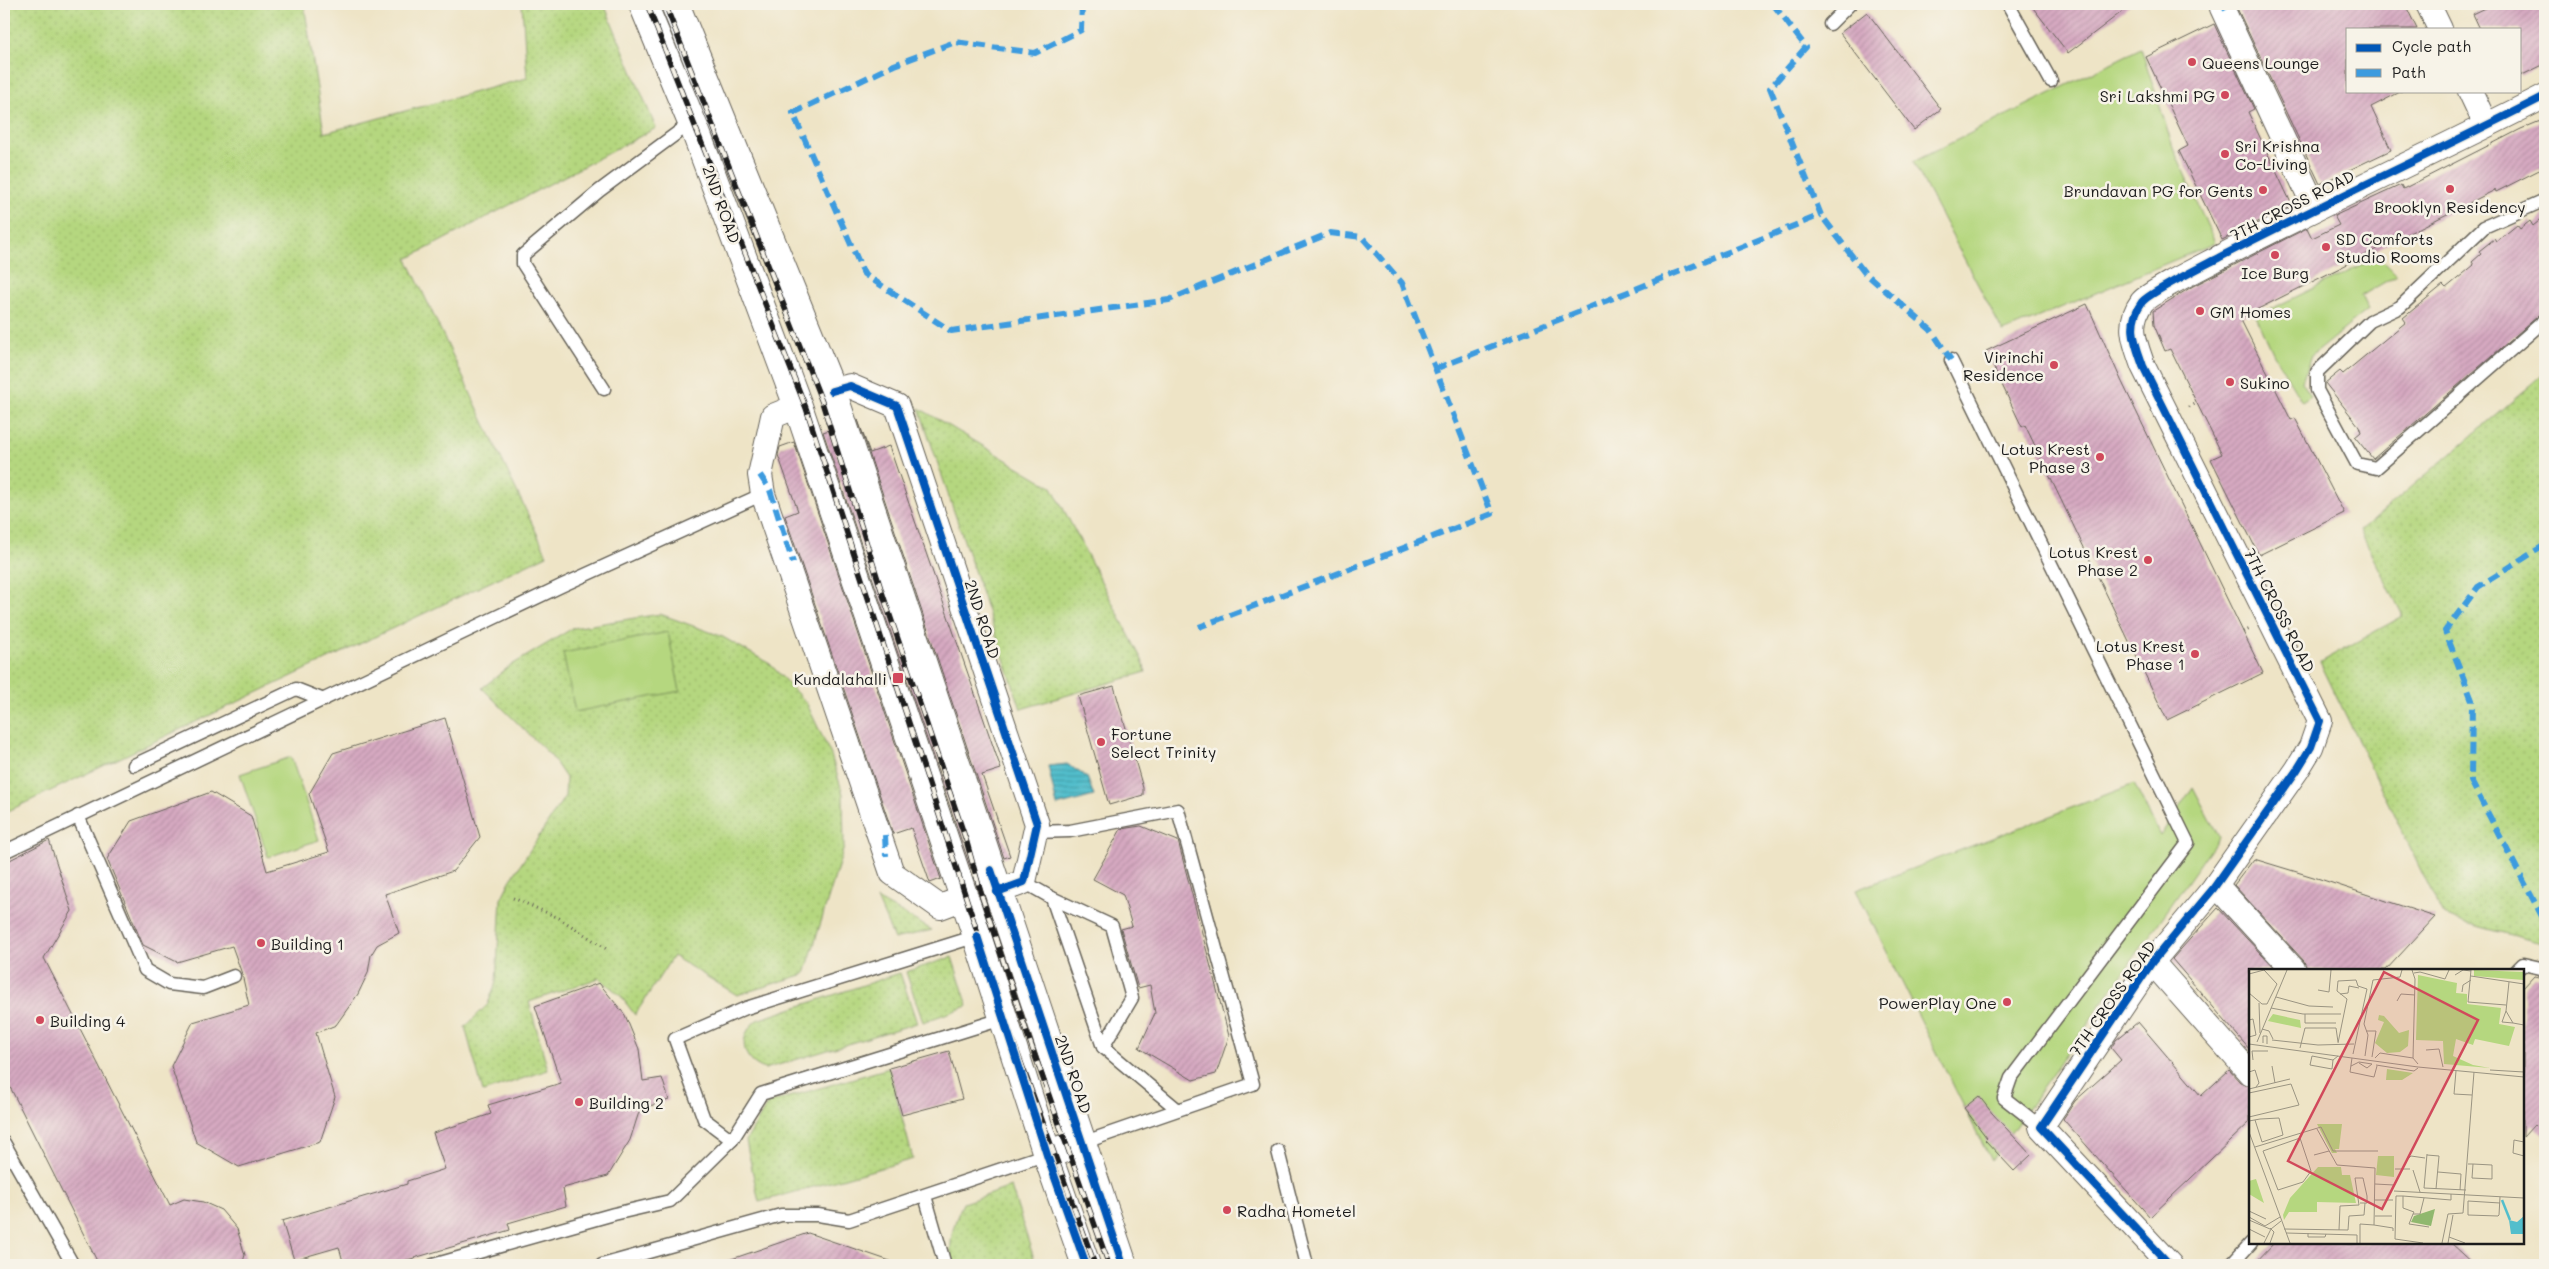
<svg xmlns="http://www.w3.org/2000/svg" width="2549" height="1269" font-family="Mali,sans-serif">
<style>
.grass{fill:url(#grass-dots);stroke:#687a4e}
.green{fill:#b5d77f;stroke:#687a4e}
.water{fill:url(#water-rules);stroke:#376d74}
.building{fill:url(#building-hatch)}
.lines{fill:none;stroke-linecap:round;stroke-linejoin:round}
.lane-casing{stroke:#666258;stroke-width:15}
.street-casing{stroke:#666258;stroke-width:26}
.secondary-casing{stroke:#666258;stroke-width:30}
.primary-casing{stroke:#666258;stroke-width:30}
.path{stroke:#666258;stroke-width:3;stroke-dasharray:1 4;stroke-linecap:butt}
.lane{stroke:#fff;stroke-width:12}
.street{stroke:#fff;stroke-width:24}
.secondary{stroke:#fff;stroke-width:28}
.primary{stroke:#fff;stroke-width:28}
.rail-casing{stroke:#1c1c1c;stroke-width:5.5}
.rail{stroke:#f7f3e8;stroke-width:4;stroke-dasharray:11;stroke-linecap:butt}
.quiet{stroke:#3c9bdf;stroke-width:6;stroke-dasharray:12 6;stroke-linecap:butt}
.cycleway-casing{stroke:#f7f3e8;stroke-width:11}
.cycleway{stroke:#0057b8;stroke-width:8}
.poi-dot{fill:#d1495b;stroke:#f7f3e8;stroke-width:2}
.labels{text-anchor:middle;dominant-baseline:central;stroke-width:5;stroke-linejoin:round;paint-order:stroke}
.poi-label{font-size:16px;fill:#1c1c1c;stroke:#f7f3e8;text-anchor:start}
.street-label{font-size:16px;fill:#1c1c1c;stroke:#f7f3e8}
.inset-river{fill:none;stroke:#52becc;stroke-width:2.5}
.inset-road{fill:none;stroke:#9a9482;stroke-width:1}
.view{fill:#d1495b;fill-opacity:0.15;stroke:#d1495b;stroke-width:2.5}
.inset-edge{fill:none;stroke:#1c1c1c;stroke-width:2.5}
</style>
<defs>
<pattern id="grass-dots" width="8" height="8" patternUnits="userSpaceOnUse" patternTransform="scale(1.25)"><rect width="8" height="8" fill="#b5d77f"/><path d="M2 2h.1M6 6h.1" fill="none" stroke="#9bb86d" stroke-width="1.8" stroke-linecap="round"/></pattern>
<pattern id="water-rules" width="6" height="5" patternUnits="userSpaceOnUse" patternTransform="scale(1.25)"><rect width="6" height="5" fill="#52becc"/><path d="M0 2.5h6" fill="none" stroke="#439aa5"/></pattern>
<pattern id="building-hatch" width="6" height="6" patternUnits="userSpaceOnUse" patternTransform="scale(1.25)"><rect width="6" height="6" fill="#d6a9c1"/><path d="M-1 1l2-2M0 6l6-6M5 7l2-2" fill="none" stroke="#b791a5"/></pattern>
</defs>
<rect width="100%" height="100%" fill="#f7f3e8"/>
<filter id="ink" filterUnits="userSpaceOnUse"><feTurbulence type="fractalNoise" baseFrequency=".02" numOctaves="2"/><feDisplacementMap in="SourceGraphic" scale="10" xChannelSelector="R" yChannelSelector="G"/><feConvolveMatrix kernelMatrix="1 2 1 2 8 2 1 2 1" color-interpolation-filters="sRGB"/></filter>
<filter id="wash" filterUnits="userSpaceOnUse"><feTurbulence type="fractalNoise" baseFrequency=".0096" numOctaves="4" result="noise"/><feDisplacementMap in="SourceGraphic" scale="20" xChannelSelector="R" yChannelSelector="G"/><feGaussianBlur stdDeviation="1.12" result="paint"/><feColorMatrix in="noise" values="0 0 0 0 0 0 0 0 0 0 0 0 0 0 0 0 0 1.4 0 .05"/><feComposite in="paint" operator="in"/></filter>
<g filter="url(#wash)">
<rect width="100%" height="100%" fill="#eee4c6"/>
<g class="grass">
<path d="M4,4H304L324,133L527,78L522,4H604L656,128L407,259L547,555L4,813Z"/>
<path d="M2545,373V944L2462,922L2442,914L2320,662L2403,616L2360,531Z"/>
<path d="M919,408L1052,487L1142,660L1146,672L1021,709Z"/>
<path d="M660,614L721,636L770,664L807,704L831,755L843,794L844,847L805,974L737,995L673,956L635,1015L620,995L599,978L529,1002L548,1070L483,1092L465,1027L488,1004L496,982L501,899L510,881L565,796L566,778L551,756L482,688L510,666L573,628Z"/>
<path d="M877,899L932,930L894,939Z"/>
<path d="M952,957L968,1006L923,1022L906,972Z"/>
<path d="M900,973L917,1023L765,1069C741,1061 737,1036 757,1020Z"/>
<path d="M889,1068L913,1159L759,1202L746,1141L768,1103Z"/>
<path d="M1011,1187L1036,1265H952C948,1242 953,1224 963,1203Z"/>
</g>
<g class="green">
<path d="M2141,48L2174,150L2215,243L2003,332L1913,162Z"/>
<path d="M2379,257L2397,275L2361,296L2368,310L2311,356L2302,382L2311,396L2302,402L2274,355L2256,316Z"/>
<path d="M668,632L680,691L575,712L563,653Z"/>
<path d="M291,757L319,840L268,857L240,774Z"/>
<path d="M2134,784L2160,836L2193,787L2219,837L1991,1161L1856,890Z"/>
</g>
<path class="water" d="M1067,764L1087,777L1094,796L1057,806L1048,766Z"/>
<g id="blocks">
<g class="building">
<path d="M2030,4H2132L2068,53Z"/>
<path d="M2235,4H2405L2417,29H2348V91H2402L2371,107L2391,150L2320,184Z"/>
<path d="M2494,4H2545V64L2520,76V29H2480L2473,14Z"/>
<path d="M1867,12L1941,109L1914,130L1840,33Z"/>
<path d="M2214,24L2254,109L2248,112L2292,205L2222,240L2179,151L2188,146L2146,57Z"/>
<path d="M2545,119V167L2496,192L2495,190L2240,318L2291,420L2295,418L2344,513L2259,555L2211,459L2222,454L2170,349L2165,351L2154,325L2153,311L2193,286L2307,228L2312,238L2339,225L2334,216L2401,185L2403,189L2521,129Z"/>
<path d="M2545,216V310L2373,459L2355,437L2361,432L2359,426L2325,383L2340,371L2343,374L2406,322L2403,318L2443,285L2446,288L2474,265L2472,262L2481,254L2479,251L2494,239L2496,242L2517,225L2520,229L2530,221L2533,226Z"/>
<path d="M2087,304L2121,380L2263,673L2167,720L2025,425L2022,427L1986,351Z"/>
<path d="M858,420L870,453L889,446L1001,769L982,775L1010,856L1004,858Z"/>
<path d="M829,430L974,868L971,869L823,432Z"/>
<path d="M794,442L941,879L930,883L911,828L893,834L785,516L798,511L778,455L780,447Z"/>
<path d="M1114,686L1143,788V795L1109,805L1078,696Z"/>
<path d="M445,718L480,837L453,871L385,894L399,933L377,945L371,955L368,973L358,994L336,1025L316,1033L335,1097L320,1142L239,1167L196,1142L171,1066L193,1022L249,1005L242,974L232,946L177,962L143,945L107,859L131,821L211,792L251,816L267,871L329,852L309,794L333,753Z"/>
<path d="M1141,826L1178,841L1229,1036L1216,1074L1193,1080L1139,1048L1155,1013L1150,985L1138,988L1121,929L1132,926L1123,895L1093,879L1121,829Z"/>
<path d="M49,840L72,911L44,958L170,1205L184,1199L203,1202L221,1210L237,1229L245,1255L242,1265H99L4,1075V863Z"/>
<path d="M2254,859L2320,879L2435,917L2386,970H2307L2304,961L2234,885Z"/>
<path d="M2218,908L2276,970H2250V1050L2172,959Z"/>
<path d="M2534,976L2545,978V1136L2534,1125L2523,1137V988Z"/>
<path d="M599,983L625,1015L639,1049L643,1081L662,1078L669,1100L640,1109L630,1140L608,1176L563,1188L566,1206L508,1223L510,1230L390,1265H344L339,1247L294,1260L282,1221L407,1184V1181L445,1169L433,1133L491,1114L488,1105L561,1083L535,1006Z"/>
<path d="M2138,1022L2201,1096L2229,1070L2240,1082L2250,1086V1122L2150,1217L2063,1119L2075,1101L2121,1060L2111,1048L2116,1040Z"/>
<path d="M949,1051L962,1099L902,1115L889,1068Z"/>
<path d="M1979,1096L1992,1113L2031,1155L2014,1171L1985,1140L1987,1138L1964,1108Z"/>
<path d="M808,1233L893,1262V1265H724L723,1262Z"/>
<path d="M2274,1243H2451L2475,1265H2253Z"/>
</g>
</g>
</g>
<g filter="url(#ink)">
<use href="#blocks" fill-opacity="0" stroke="#666258" stroke-width="1"/>
<g class="lines">
<defs>
<g id="lane">
<path d="M2008,4L2051,81"/>
<path d="M1830,24L1850,4"/>
<path d="M2545,200L2484,227L2400,307L2370,321L2317,372V390L2357,464L2376,468L2545,320"/>
<path d="M1951,360L2188,843L2011,1078L2004,1098L2041,1127"/>
<path d="M604,389L523,264V255L599,191L692,122"/>
<path d="M134,765L296,689L324,700"/>
<path d="M78,816L145,970L169,984L203,988L234,976"/>
<path d="M1035,832L1070,831L1178,810L1253,1084L1082,1143"/>
<path d="M4,852L561,586L763,494"/>
<path d="M1024,882L1052,898L1112,926L1132,998L1103,1047"/>
<path d="M1052,898L1103,1047L1177,1109"/>
<path d="M2517,970L2523,964L2545,969"/>
<path d="M732,1140L704,1119L675,1039L746,1008L977,936"/>
<path d="M4,1143L73,1265"/>
<path d="M1278,1151L1307,1265"/>
<path d="M925,1196L945,1265"/>
<path d="M433,1265L614,1214L670,1201L732,1140L761,1094L1002,1019"/>
<path d="M602,1265L781,1215H818L849,1220L1047,1154"/>
<path d="M2231,1265L2251,1243"/>
</g>
<g id="street">
<path d="M2428,4L2440,29"/>
<path d="M2222,8L2315,208"/>
<path d="M2470,91L2486,125"/>
<path d="M832,391L850,386L897,406L1037,824L1024,882L997,892"/>
<path d="M798,406L773,416L760,475L763,494L892,873L940,907L964,898"/>
<path d="M2216,885L2294,970"/>
<path d="M2152,962L2250,1073"/>
<path d="M2170,1265L2041,1127L2152,962L2213,889L2297,770L2311,747L2320,721L2143,366C2135,343 2126,324 2142,302C2150,292 2205,265 2220,257C2328,201 2438,151 2545,96"/>
</g>
<g id="secondary">
<path d="M643,4L695,130L798,406L977,936L1047,1154"/>
<path d="M675,4L832,391L1082,1143"/>
</g>
<path id="primary" d="M1086,1265L1047,1154L1082,1143L1123,1265"/>
</defs>
<use href="#lane" class="lane-casing"/>
<use href="#street" class="street-casing"/>
<use href="#secondary" class="secondary-casing"/>
<use href="#primary" class="primary-casing"/>
<g class="path">
<path d="M2189,407L2197,403"/>
<path d="M2243,632L2250,629"/>
<path d="M513,898L559,918L608,950"/>
</g>
<use href="#lane" class="lane"/>
<use href="#street" class="street"/>
<use href="#secondary" class="secondary"/>
<use href="#primary" class="primary"/>
<defs>
<g id="rail">
<path d="M647,4L806,408L1012,1038L1095,1265"/>
<path d="M665,4L822,402L881,589L967,843L982,897L1027,1033L1109,1265"/>
</g>
</defs>
<use href="#rail" class="rail-casing"/>
<use href="#rail" class="rail"/>
<g class="quiet">
<path d="M1082,4L1081,30L1035,53L955,42L894,65L793,113L864,274L951,331L1169,300L1330,233L1362,237L1402,283L1492,514L1199,627"/>
<path d="M1773,4L1806,47L1770,88L1821,215L1864,272L1931,330L1951,360"/>
<path d="M2222,8L2229,4"/>
<path d="M1435,369L1821,215"/>
<path d="M760,475L770,490L793,563"/>
<path d="M2545,545L2478,587L2445,631L2472,700L2471,781L2545,922"/>
<path d="M885,835L886,856"/>
</g>
<defs>
<g id="cycleway">
<path d="M832,391L850,386L897,406L1037,824L1024,882L997,892"/>
<path d="M991,870L1123,1265"/>
<path d="M977,936L1048,1158L1086,1265"/>
<path d="M2170,1265L2041,1127L2152,962L2213,889L2297,770L2311,747L2320,721L2143,366C2135,343 2126,324 2142,302C2150,292 2205,265 2220,257C2328,201 2438,151 2545,96"/>
</g>
</defs>
<use href="#cycleway" class="cycleway-casing"/>
<use href="#cycleway" class="cycleway"/>
</g>
</g>
<g class="poi-dot">
<circle cx="2192" cy="62" r="5"/>
<circle cx="2225" cy="95" r="5"/>
<circle cx="2225" cy="154" r="5"/>
<circle cx="2450" cy="189" r="5"/>
<circle cx="2263" cy="190" r="5"/>
<circle cx="2326" cy="247" r="5"/>
<circle cx="2275" cy="255" r="5"/>
<circle cx="2200" cy="311" r="5"/>
<circle cx="2054" cy="365" r="5"/>
<circle cx="2230" cy="382" r="5"/>
<circle cx="2100" cy="457" r="5"/>
<circle cx="2148" cy="560" r="5"/>
<circle cx="2195" cy="654" r="5"/>
<rect x="892" y="672" width="12" height="12" rx="2.5"/>
<circle cx="1101" cy="742" r="5"/>
<circle cx="261" cy="943" r="5"/>
<circle cx="2007" cy="1002" r="5"/>
<circle cx="40" cy="1020" r="5"/>
<circle cx="579" cy="1102" r="5"/>
<circle cx="1227" cy="1210" r="5"/>
</g>
<g class="labels">
<g class="poi-label">
<text x="2202" y="62">Queens Lounge</text>
<text x="2215" y="95" text-anchor="end">Sri Lakshmi PG</text>
<text x="2235" y="145">Sri Krishna<tspan x="2235" dy="18">Co-Living</tspan></text>
<text x="2253" y="190" text-anchor="end">Brundavan PG for Gents</text>
<text x="2450" y="206" text-anchor="middle">Brooklyn Residency</text>
<text x="2336" y="238">SD Comforts<tspan x="2336" dy="18">Studio Rooms</tspan></text>
<text x="2275" y="272" text-anchor="middle">Ice Burg</text>
<text x="2210" y="311">GM Homes</text>
<text x="2044" y="356" text-anchor="end">Virinchi<tspan x="2044" dy="18">Residence</tspan></text>
<text x="2240" y="382">Sukino</text>
<text x="2090" y="448" text-anchor="end">Lotus Krest<tspan x="2090" dy="18">Phase 3</tspan></text>
<text x="2138" y="551" text-anchor="end">Lotus Krest<tspan x="2138" dy="18">Phase 2</tspan></text>
<text x="2185" y="645" text-anchor="end">Lotus Krest<tspan x="2185" dy="18">Phase 1</tspan></text>
<text x="887" y="678" text-anchor="end">Kundalahalli</text>
<text x="1111" y="733">Fortune<tspan x="1111" dy="18">Select Trinity</tspan></text>
<text x="271" y="943">Building 1</text>
<text x="1997" y="1002" text-anchor="end">PowerPlay One</text>
<text x="50" y="1020">Building 4</text>
<text x="589" y="1102">Building 2</text>
<text x="1237" y="1210">Radha Hometel</text>
</g>
<g class="street-label">
<text transform="translate(722 204) rotate(70)">2ND ROAD</text>
<text transform="translate(2292 205) rotate(-27)">7TH CROSS ROAD</text>
<text transform="translate(2280 610) rotate(63)">7TH CROSS ROAD</text>
<text transform="translate(983 619) rotate(72)">2ND ROAD</text>
<text transform="translate(2112 998) rotate(-55)">7TH CROSS ROAD</text>
<text transform="translate(1074 1074) rotate(71)">2ND ROAD</text>
</g>
</g>
<g transform="translate(2249 969)">
<rect width="275" height="275" fill="#eee4c6"/>
<path d="M169,6L208,14L207,24L218,25V35L252,39L250,55L266,58L260,77L226,70L224,76L207,70L204,87L224,96L241,99L195,95L194,72L167,71ZM130,46L135,47L150,64L160,61L159,77L151,83L138,84L126,74L135,53L129,51ZM138,100L164,104L153,111H137ZM69,198H92L93,206H101L107,234L68,233V243H40L35,251L34,246L41,229Z" fill="#b5d77f"/>
<path d="M186,240L182,257L162,253L165,247Z" fill="#90b86e"/>
<path d="M225,1L275,3V11L225,7ZM24,45L51,51L52,59L19,52ZM68,155H93L90,180H86L88,184H83ZM129,187H145V208L127,206ZM7,210L15,234L0,225V212Z" fill="#b5d77f"/>
<path d="M275,247V265H262L260,251L268,253Z" fill="#52becc"/>
<path class="inset-river" d="M253,231L261,251"/>
<path class="inset-road" d="M163,1L166,10L164,89M222,1L219,33L257,36M165,4L171,3L196,10L200,1M0,5L15,1M206,6L214,1L222,2M222,7L275,15M260,13L257,42L264,54L275,56M69,21L80,23L82,1M213,23L214,16L222,11M0,24L13,35H18L28,15L15,1M91,25L99,24L100,17L110,19M27,28L60,37L84,38M148,32L152,25L166,26M10,34L11,64M22,39L54,45H92M257,42L253,53L264,54M56,45V54H87M0,51L4,50L7,66L0,68M13,60L20,62L24,70M117,62H127L123,88M23,71L69,76L105,75M8,73L38,1M14,74V67H18V75M89,74L98,30L88,22L89,12L107,11L109,17L118,20L104,85M0,75L169,98L275,108M51,79L56,59H87L89,73M177,81L190,80L194,98M116,87L119,66L115,55L124,11L151,8L153,1M103,89L101,103L125,108L128,97M126,89L131,84L164,89L169,95M4,91L3,82H19M84,91L83,100L61,96L63,87L84,91L89,87M110,94L118,99L123,95M127,96L165,102L169,99M23,97L26,114M102,97L110,93L123,95M241,101L275,103M207,102L205,125L223,126M0,103L6,101L10,114L7,118M0,120L41,110M0,124L42,115L50,136L0,148M0,152L11,150L30,149L34,166L13,173L6,151M68,160L88,196L126,199L125,256L111,255V274M0,163L41,274M51,169L62,202L54,213L29,221L14,182ZM275,173L265,171L264,184L275,187M6,178L72,158L84,182H129M178,185L175,219L217,221M65,186L80,182M178,186L190,187L187,220M159,190L162,187L176,189M219,195H224L243,196V210L223,209L224,195M146,200H161M164,201L171,223M189,203L212,205L211,221M126,215L145,216M145,222L275,229M154,227H147L146,270L174,274M175,229L171,245H164L160,255L180,258M126,231H144M251,234L219,232V246L249,247L250,246L251,228M0,242L17,250M164,245L165,243L154,239V227L202,231V225M126,247H143M0,248L16,257L31,248M0,251L21,260M125,256L144,259V262M0,260L16,268M35,260L99,261L100,247L115,246L116,234M90,261L91,237L110,236L106,209H114L118,227V234H111M37,264L108,266V274M59,264V268H76L77,265M200,268L216,274M15,274L22,260L32,252M21,274L25,263L21,259M193,274L199,245L214,244L225,103M199,274L204,246"/>
<path class="view" d="M135,3L229,51L133,240L39,192Z"/>
<rect width="275" height="275" class="inset-edge"/>
</g>
<rect width="2549" height="1269" fill="none" stroke="#f7f3e8" stroke-width="20"/>
<rect x="2346" y="28" width="175" height="65" fill="#f7f3e8" stroke="#9f9d96"/>
<rect x="2356" y="44" width="25" height="8" fill="#0057b8" stroke="#9f9d96"/>
<text x="2392" y="52" font-size="15" fill="#1c1c1c">Cycle path</text>
<rect x="2356" y="69" width="25" height="8" fill="#3c9bdf" stroke="#9f9d96"/>
<text x="2392" y="78" font-size="15" fill="#1c1c1c">Path</text>
</svg>
